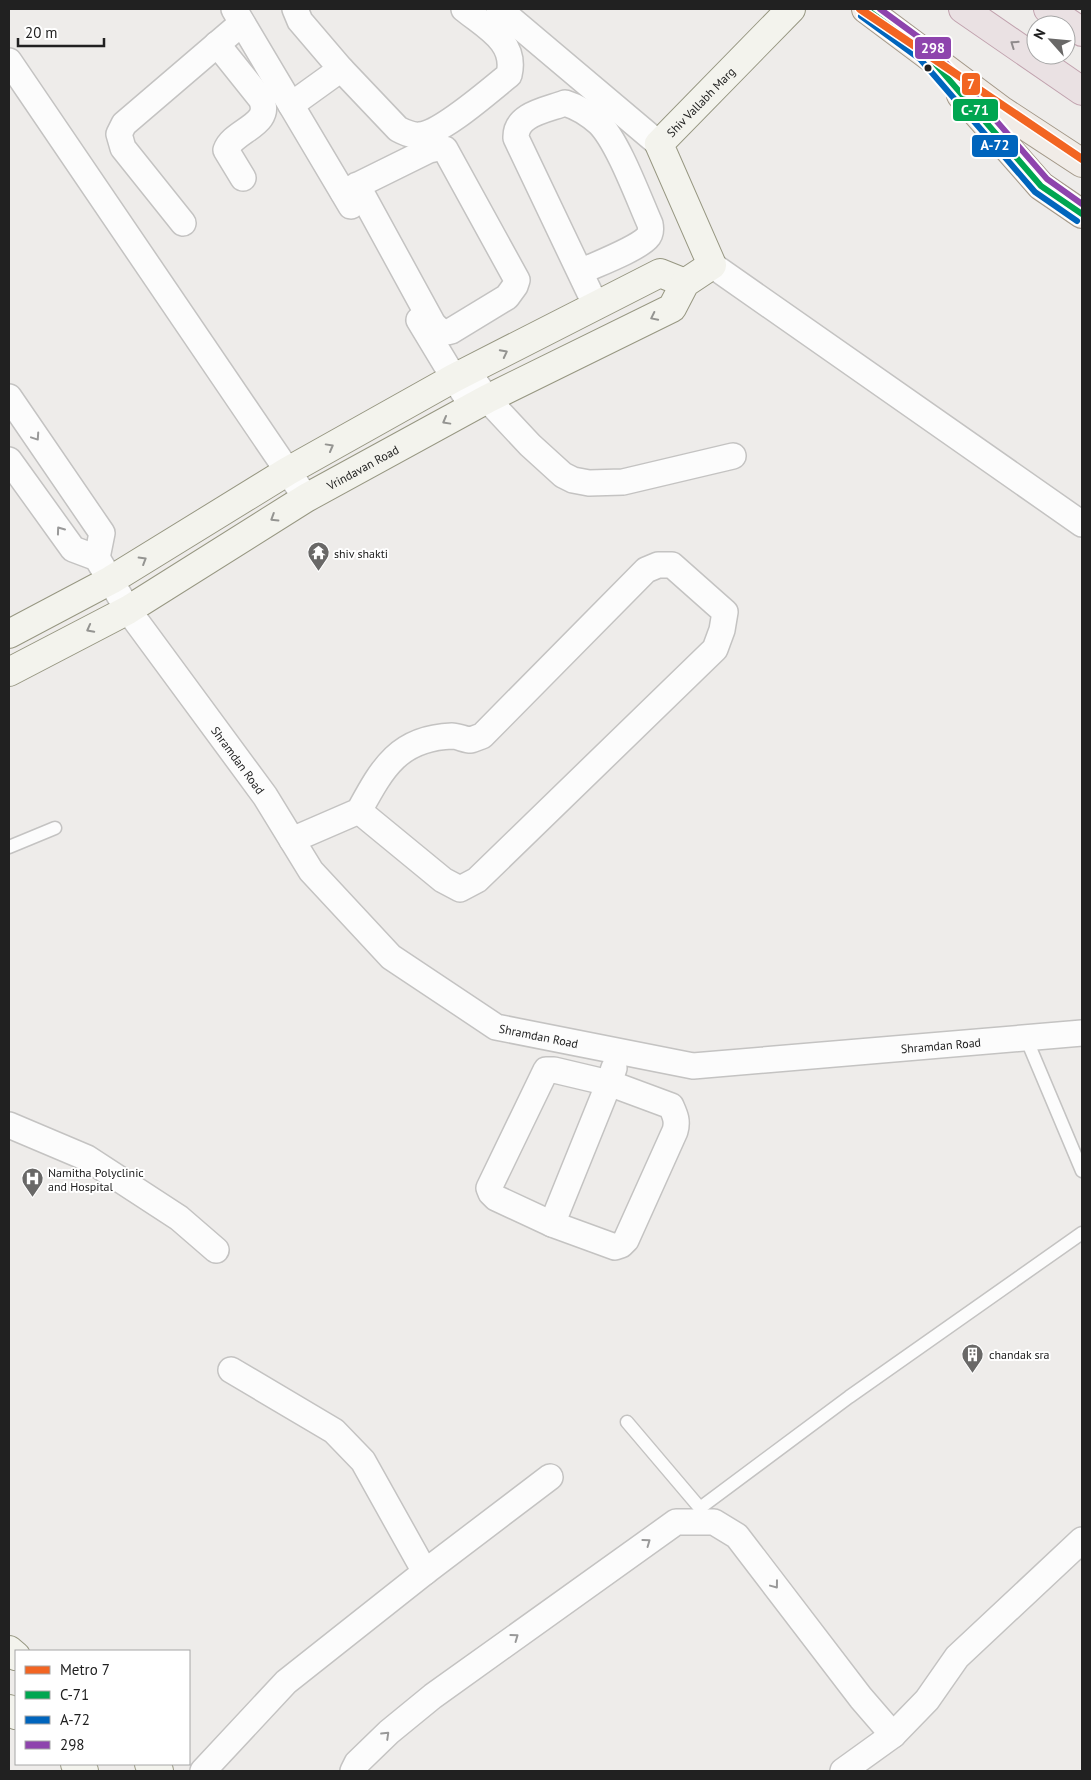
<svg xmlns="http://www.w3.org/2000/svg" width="1091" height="1780" font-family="'PT Sans',sans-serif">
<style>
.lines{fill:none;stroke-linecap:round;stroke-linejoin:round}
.lane-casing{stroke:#c4c3c2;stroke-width:15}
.street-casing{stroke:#c4c3c2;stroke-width:28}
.secondary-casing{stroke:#979782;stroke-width:30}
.primary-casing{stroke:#a39888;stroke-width:30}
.highway-casing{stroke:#c1a2ae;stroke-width:30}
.lane{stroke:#fcfcfc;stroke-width:12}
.street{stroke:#fcfcfc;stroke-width:25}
.secondary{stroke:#f3f3ed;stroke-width:28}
.primary{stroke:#f1ece7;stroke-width:28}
.highway{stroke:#eae1e3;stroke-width:28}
.bus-1-casing{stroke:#fff;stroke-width:10}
.bus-2-casing{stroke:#fff;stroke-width:10}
.bus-3-casing{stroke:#fff;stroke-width:10}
.bus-1{stroke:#00a651;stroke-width:6}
.bus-2{stroke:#0065bd;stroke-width:6}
.bus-3{stroke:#8e44ad;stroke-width:6}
.metro-1-casing{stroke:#fff;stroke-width:11}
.metro-1{stroke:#f26522;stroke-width:8}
.oneway{stroke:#908b8c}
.oneway2{stroke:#949491}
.oneway3{stroke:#999}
.bus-dot{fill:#212121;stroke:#fff;stroke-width:2}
.labels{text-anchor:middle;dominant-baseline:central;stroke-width:4;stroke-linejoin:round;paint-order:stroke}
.street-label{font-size:12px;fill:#212121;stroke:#fff}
.poi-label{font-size:12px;fill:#212121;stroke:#fff;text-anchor:start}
.line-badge{stroke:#fff;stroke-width:2}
.badge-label{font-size:14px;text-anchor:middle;font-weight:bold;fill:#fff}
</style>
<rect width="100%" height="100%" fill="#eeecea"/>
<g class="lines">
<defs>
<g id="lane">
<path d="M9,847L55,828"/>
<path d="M1026,1038L1082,1171"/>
<path d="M627,1422L700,1508L849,1397L1082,1233"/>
</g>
<g id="street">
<path d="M234,9L351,206"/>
<path d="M295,9L300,21L341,69L398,129C406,133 412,136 420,135C442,133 490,90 509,75C517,42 486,27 464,9"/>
<path d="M499,9L659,144"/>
<path d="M217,44L261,99C274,125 233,130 226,150L243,178"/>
<path d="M9,61L306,498"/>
<path d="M291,105L341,69"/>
<path d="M343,192L350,189L429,150L438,148L445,149L517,280L515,286L507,297L451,331C443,334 439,330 433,324L357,185"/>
<path d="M183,223L123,148L119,134L124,124L242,23"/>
<path d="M712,265L1082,524"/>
<path d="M580,272C597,264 635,250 647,238C651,234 651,229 650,224C638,197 618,142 599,123C589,114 578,107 565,103C547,110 515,114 516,138L596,306"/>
<path d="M419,320L454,378L473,407"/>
<path d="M475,382L487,399L530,445L563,475L573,480L589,483L623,482L733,456"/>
<path d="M9,397L102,533L97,558"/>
<path id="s1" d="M9,460L73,549L97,558L128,610L265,796L311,871L391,957L496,1027L693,1066L1082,1033"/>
<path d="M292,840L359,811L443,880L460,889L477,880L715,649L722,630L725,612L672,565H658L646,570L482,736C478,737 474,739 471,740C465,740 458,736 452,736C398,738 382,769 359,811"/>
<path d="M546,1070H554L609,1083L671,1106C675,1115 678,1121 675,1131L626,1240L621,1245L615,1247L552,1224L496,1198L491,1193L489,1188Z"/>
<path d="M9,1125L87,1158L179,1218L216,1250"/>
<path d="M552,1224L609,1083L614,1068"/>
<path d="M231,1370L334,1431L363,1461L425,1572"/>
<path d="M203,1771L286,1682L425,1572L550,1477"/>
<path d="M353,1771L357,1763L389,1732L433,1696L676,1522H714L737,1536L861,1698L893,1735"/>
<path d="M843,1771L893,1735L927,1700L957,1657L1082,1540"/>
</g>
<g id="secondary">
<path d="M9,634L111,580L288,471L454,378L660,273L685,283"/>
<path id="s2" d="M9,672L128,610L306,498L487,399L672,308L685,283L712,265L659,144L791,9"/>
<path d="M9,1650L16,1656"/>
<path d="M9,1709L16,1715"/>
<path d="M75,1764L84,1771"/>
<path d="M149,1764L159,1771"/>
</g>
<g id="primary">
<path d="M866,9L1001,110L1082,163"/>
<path d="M961,95L1041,186L1082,214"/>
</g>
<g id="highway">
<path d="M963,9L1082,91"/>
<path d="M1048,9L1082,32"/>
</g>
</defs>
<use href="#lane" class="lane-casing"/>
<use href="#street" class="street-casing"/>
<use href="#secondary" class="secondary-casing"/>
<use href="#primary" class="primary-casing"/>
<use href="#highway" class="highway-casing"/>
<use href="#lane" class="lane"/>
<use href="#street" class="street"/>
<use href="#secondary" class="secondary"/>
<use href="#primary" class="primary"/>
<use href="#highway" class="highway"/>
<defs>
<path id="bus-1" d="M866,9L926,53L1041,186L1082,214"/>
<path id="bus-2" d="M861,16L920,59L1035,192L1077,221"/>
<path id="bus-3" d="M880,9L932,47L1047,179L1082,204"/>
</defs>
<use href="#bus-1" class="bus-1-casing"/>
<use href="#bus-2" class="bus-2-casing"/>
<use href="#bus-3" class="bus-3-casing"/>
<use href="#bus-1" class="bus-1"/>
<use href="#bus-2" class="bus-2"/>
<use href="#bus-3" class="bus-3"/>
<defs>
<path id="metro-1" d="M860,9L1082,159"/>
</defs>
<use href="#metro-1" class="metro-1-casing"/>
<use href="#metro-1" class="metro-1"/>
</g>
<defs><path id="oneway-chevron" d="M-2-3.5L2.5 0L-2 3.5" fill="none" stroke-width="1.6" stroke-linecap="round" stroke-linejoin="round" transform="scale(1.25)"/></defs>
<use class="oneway" href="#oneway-chevron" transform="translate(1014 44) rotate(-145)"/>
<g class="oneway2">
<use href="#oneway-chevron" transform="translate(654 317) rotate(154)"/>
<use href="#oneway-chevron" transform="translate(504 353) rotate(-27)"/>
<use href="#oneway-chevron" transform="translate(446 421) rotate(151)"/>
<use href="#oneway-chevron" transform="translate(330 447) rotate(-29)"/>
<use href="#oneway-chevron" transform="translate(274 518) rotate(148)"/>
<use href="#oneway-chevron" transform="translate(143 560) rotate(-31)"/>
<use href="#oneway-chevron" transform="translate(90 629) rotate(152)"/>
</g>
<g class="oneway3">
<use href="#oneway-chevron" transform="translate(36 437) rotate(56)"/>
<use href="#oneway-chevron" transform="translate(60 530) rotate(-126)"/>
<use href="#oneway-chevron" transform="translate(647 1542) rotate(-36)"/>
<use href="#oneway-chevron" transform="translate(775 1585) rotate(53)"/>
<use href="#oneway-chevron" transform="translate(515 1637) rotate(-36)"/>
<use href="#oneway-chevron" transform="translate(386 1735) rotate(-44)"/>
</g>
<defs>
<symbol id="temple-pin" viewBox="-11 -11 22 30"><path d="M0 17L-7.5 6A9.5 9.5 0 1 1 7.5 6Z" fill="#696867" stroke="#fff"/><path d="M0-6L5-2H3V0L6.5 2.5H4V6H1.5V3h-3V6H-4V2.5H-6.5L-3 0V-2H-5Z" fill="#fff"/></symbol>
<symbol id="hospital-pin" viewBox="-11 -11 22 30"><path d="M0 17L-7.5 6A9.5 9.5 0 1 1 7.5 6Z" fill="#696867" stroke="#fff"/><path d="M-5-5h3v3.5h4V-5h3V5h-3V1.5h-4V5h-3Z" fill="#fff"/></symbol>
<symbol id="building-pin" viewBox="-11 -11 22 30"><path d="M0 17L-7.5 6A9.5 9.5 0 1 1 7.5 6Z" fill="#696867" stroke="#fff"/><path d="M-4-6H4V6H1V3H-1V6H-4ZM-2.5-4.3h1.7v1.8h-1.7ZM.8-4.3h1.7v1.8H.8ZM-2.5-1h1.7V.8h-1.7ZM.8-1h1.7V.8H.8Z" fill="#fff"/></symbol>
</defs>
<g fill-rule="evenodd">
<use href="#temple-pin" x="306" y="540" width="25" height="34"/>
<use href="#hospital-pin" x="20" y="1166" width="25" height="34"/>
<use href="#building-pin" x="960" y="1342" width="25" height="34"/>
</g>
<circle class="bus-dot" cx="928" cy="68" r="4.5"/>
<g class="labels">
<g class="street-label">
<text stroke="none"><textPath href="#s2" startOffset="1009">Shiv Vallabh Marg</textPath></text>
<text stroke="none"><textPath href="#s2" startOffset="409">Vrindavan Road</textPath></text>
<text stroke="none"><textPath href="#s1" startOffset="382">Shramdan Road</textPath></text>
<text stroke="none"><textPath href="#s1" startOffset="802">Shramdan Road</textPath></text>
<text stroke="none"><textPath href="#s1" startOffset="1208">Shramdan Road</textPath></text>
</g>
<g class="poi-label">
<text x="334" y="553">shiv shakti</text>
<text x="48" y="1172">Namitha Polyclinic<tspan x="48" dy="14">and Hospital</tspan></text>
<text x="989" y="1354">chandak sra</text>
</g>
</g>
<g class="line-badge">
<rect x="914" y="36" width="38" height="24" rx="5" fill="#8e44ad"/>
<rect x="961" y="72" width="20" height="24" rx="5" fill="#f26522"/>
<rect x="952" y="98" width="47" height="24" rx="5" fill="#00a651"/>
<rect x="971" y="134" width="48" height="24" rx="5" fill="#0065bd"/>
</g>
<g class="badge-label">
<text x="933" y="53">298</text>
<text x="971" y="89">7</text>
<text x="975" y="115">C-71</text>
<text x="995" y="150">A-72</text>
</g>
<rect width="1091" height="1780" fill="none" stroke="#212121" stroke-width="20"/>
<rect x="15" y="1650" width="175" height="115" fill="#ffffff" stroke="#a6a6a6"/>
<rect x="25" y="1666" width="25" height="8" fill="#f26522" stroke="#a6a6a6"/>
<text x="60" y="1675" font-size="15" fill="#212121">Metro 7</text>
<rect x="25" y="1691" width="25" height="8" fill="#00a651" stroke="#a6a6a6"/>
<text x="60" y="1700" font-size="15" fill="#212121">C-71</text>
<rect x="25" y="1716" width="25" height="8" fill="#0065bd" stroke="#a6a6a6"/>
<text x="60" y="1725" font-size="15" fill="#212121">A-72</text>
<rect x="25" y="1741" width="25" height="8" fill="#8e44ad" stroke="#a6a6a6"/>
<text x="60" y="1750" font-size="15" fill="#212121">298</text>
<g transform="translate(1051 40) rotate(297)"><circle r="24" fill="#ffffff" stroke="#a6a6a6"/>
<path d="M0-4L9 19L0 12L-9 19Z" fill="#696867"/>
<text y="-8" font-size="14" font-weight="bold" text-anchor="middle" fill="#212121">N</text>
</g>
<path d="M18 38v8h86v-8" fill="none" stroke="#212121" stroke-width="2.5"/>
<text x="25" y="38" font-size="15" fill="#212121" stroke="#ffffff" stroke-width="4" paint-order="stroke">20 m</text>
</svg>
